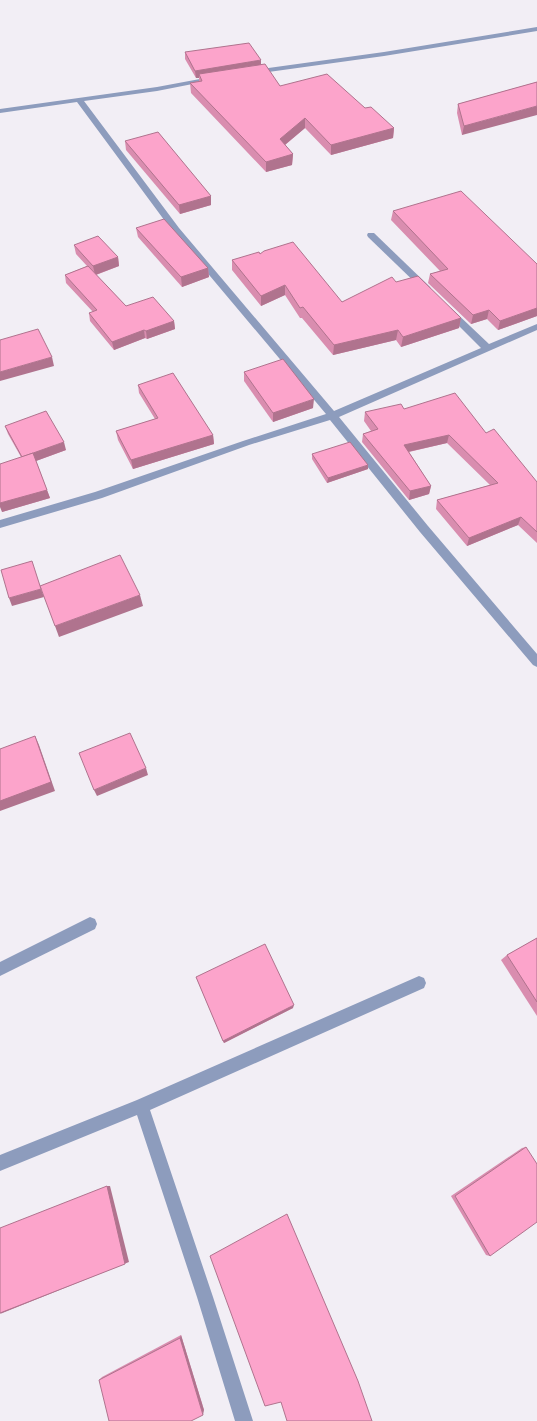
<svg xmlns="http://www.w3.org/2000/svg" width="537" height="1421" font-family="'Crimson Pro',serif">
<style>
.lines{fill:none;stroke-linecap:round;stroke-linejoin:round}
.street{fill:#8d9cbd;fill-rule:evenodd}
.wall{fill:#d98daf}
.shaded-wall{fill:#b0738e}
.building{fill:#fca4cb;stroke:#b0738e}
</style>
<rect width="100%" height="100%" fill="#f2eef5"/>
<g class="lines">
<g class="street">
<path d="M537,27V31L384,56L254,74L251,72L254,70L384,52Z"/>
<path d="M216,76L218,77V79L157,91L84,101L179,228L334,411L481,348L445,312L444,310L445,308H451L489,344L537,324V330L339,417L428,526L537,654V667L533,665L420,532L330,420L249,445L102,498L0,528V520L95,492L243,441L326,414L173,232L77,102L0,113V109L157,87Z"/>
<path d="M368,233H374L430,287L431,289L430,291H424L368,237L367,235Z"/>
<path d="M90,917L95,919L97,924L95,929L0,976V962Z"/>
<path d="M419,976L424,978L426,983L424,988L150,1110L213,1297L253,1421H235L197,1297L137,1115L0,1171V1155L137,1100Z"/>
</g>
</g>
<g class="wall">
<path d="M185,52L261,65L280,86L365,108L394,128L393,138L331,155L305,128L285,145L293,154L292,165L266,172L191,93L190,83L199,81V78H196L185,59Z"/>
<path d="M537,82L462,135L457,113L458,104Z"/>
<path d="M125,141L211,196V205L180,214L126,150Z"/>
<path d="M393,211L537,264V316L498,330L487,319L471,324L428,283L430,274L440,271L391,220Z"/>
<path d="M136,228L208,268L209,277L182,287L138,237Z"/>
<path d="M74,245L118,257L119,266L96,275L126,306L174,321L175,329L147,339L145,338L114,350L90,321L89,313L93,312L66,283L65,275L87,266L76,254Z"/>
<path d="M260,254L342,302L396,282L461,318L459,328L401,347L396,340L333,355L302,318H300L285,295L261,306L232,270V260Z"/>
<path d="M244,372L313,408L273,422L244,381Z"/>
<path d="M138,385L213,435L214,444L133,469L118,440L116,431L155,419L139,393Z"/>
<path d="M404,409L486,433L537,482V543L518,525L467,546L436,509L437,500L490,485L447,443L409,452L431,486L429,494L409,500L362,442L363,434L371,431L364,421L365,412Z"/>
<path d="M5,426L66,450L36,461L50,498L2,512L21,457L8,434Z"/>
<path d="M312,454L368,469L327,483L312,459Z"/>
<path d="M537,938V1016L501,960L507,955Z"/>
<path d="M196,977L293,1008L224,1043Z"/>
<path d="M526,1147L490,1256L486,1255L451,1196L522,1148Z"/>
<path d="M181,1335L204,1410L99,1380L102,1377Z"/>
</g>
<g class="shaded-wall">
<path d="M261,60V68L199,74V78H196L195,71Z"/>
<path d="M537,106V115L462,135L464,126Z"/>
<path d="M305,118V128L280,149V139Z"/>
<path d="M394,128L393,138L331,155V145Z"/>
<path d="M293,154L292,165L266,172V162Z"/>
<path d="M211,196V205L180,214L179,205Z"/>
<path d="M118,257L119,266L95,275L93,266Z"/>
<path d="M208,268L209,277L182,287L181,277Z"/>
<path d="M285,285V295L261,306V296Z"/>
<path d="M537,308V316L498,330L500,321Z"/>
<path d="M489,310L487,319L471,324L473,315Z"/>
<path d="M461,318L459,328L401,347L403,337Z"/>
<path d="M174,321L175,329L147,339L146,331Z"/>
<path d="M144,330L145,338L114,350L112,342Z"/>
<path d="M398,330L396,340L333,355L334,345Z"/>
<path d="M52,357L54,366L0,381V372Z"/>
<path d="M314,399L313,408L273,422V413Z"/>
<path d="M213,435L214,444L133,469L131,460Z"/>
<path d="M449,435L447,443L403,453L404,445Z"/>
<path d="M64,442L66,450L25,465L22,457Z"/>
<path d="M368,465V469L327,483L328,478Z"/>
<path d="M431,486L429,494L409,500L410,491Z"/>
<path d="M47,490L50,498L2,512L0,507V503Z"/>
<path d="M521,517L518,525L467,546L469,538Z"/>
<path d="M41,589L44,597L12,606L9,598Z"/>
<path d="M140,595L143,606L59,637L55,626Z"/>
<path d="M35,736L39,745L55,791L0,811V801Z"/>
<path d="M146,768L148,775L97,796L94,790Z"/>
<path d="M294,1005L293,1008L224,1043L223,1041Z"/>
<path d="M107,1186H110L129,1262L0,1314Z"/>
<path d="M181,1335L204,1410L203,1415L180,1338Z"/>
</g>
<g class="building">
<path d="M249,43L261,60L195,71L185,52Z"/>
<path d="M265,64L280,86L327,74L365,108L371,107L394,128L331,145L305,118L280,139L293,154L266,162L190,83L202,81L199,74Z"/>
<path d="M537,82V106L464,126L458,104Z"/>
<path d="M158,132L211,196L179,205L125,141Z"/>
<path d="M461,191L537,264V308L500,321L489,310L473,315L430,274L448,269L393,211Z"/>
<path d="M164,219L208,268L181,277L136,228Z"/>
<path d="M98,236L118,257L93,266L74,245Z"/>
<path d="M293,242L342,302L392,277L396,282L418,276L461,318L403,337L398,330L334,345L303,307L300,308L285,285L261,296L232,260L259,252L260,254L264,251Z"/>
<path d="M88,266L126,306L153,297L174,321L146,331L144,330L112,342L89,313L97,310L65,275Z"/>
<path d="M38,329L52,357L0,372V340Z"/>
<path d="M283,359L314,399L273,413L244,372Z"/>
<path d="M173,373L213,435L131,460L116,431L158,418L138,385Z"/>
<path d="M455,393L486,433L494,429L537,482V532L521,517L469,538L437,500L498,483L449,435L404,445L431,486L410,491L363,434L378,429L365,412L401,404L404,409Z"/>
<path d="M46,411L64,442L22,457L5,426Z"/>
<path d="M350,442L368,465L328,478L312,454Z"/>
<path d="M33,453L47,490L0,503V464Z"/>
<path d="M120,555L140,595L55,626L40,586Z"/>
<path d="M32,561L41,589L9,598L1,570Z"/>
<path d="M130,733L146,768L94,790L79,753Z"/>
<path d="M35,736L51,782L0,801V749Z"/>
<path d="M537,938V1002L507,955Z"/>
<path d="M265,944L294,1005L223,1041L196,977Z"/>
<path d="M526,1147L537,1164V1222L490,1256L455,1196Z"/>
<path d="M107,1186L125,1264L0,1313V1228Z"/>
<path d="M287,1214L358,1381L372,1421H287L281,1402L265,1406L210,1256Z"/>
<path d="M180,1338L203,1415L191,1421H109L99,1380Z"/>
</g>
</svg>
